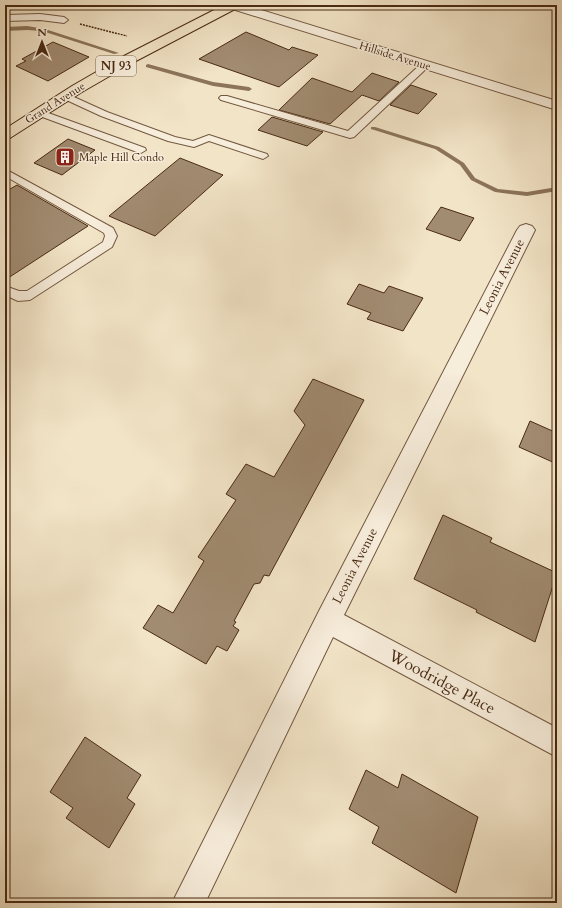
<svg xmlns="http://www.w3.org/2000/svg" width="562" height="908" font-family="Cardo,serif">
<style>
.lines{fill:none;stroke-linecap:round;stroke-linejoin:round}
.stream{fill:#8c745a;fill-rule:evenodd}
.building{fill:#a18b71;stroke:#492a13}
.service-casing{stroke:#735840;stroke-width:2}
.minor-casing{stroke:#735840;stroke-width:2}
.primary-casing{stroke:#492a13;stroke-width:2}
.path{stroke:#492a13;stroke-width:1.5;stroke-dasharray:2 1;stroke-linecap:butt}
.service{fill:#f7eddb;fill-rule:evenodd}
.minor{fill:#f7eddb;fill-rule:evenodd}
.primary{fill:#f2e4c7;fill-rule:evenodd}
.labels{text-anchor:middle;dominant-baseline:central;stroke-width:3;stroke-linejoin:round;paint-order:stroke}
.far-street-label{font-size:11px;fill:#492a13;stroke:#f7eddb}
.far-poi-label{font-size:11px;fill:#492a13;stroke:#f7eddb;text-anchor:start}
.shield{fill:#f7eddb;stroke:#7d644f;stroke-width:1}
.shield-label{font-size:12px;font-weight:bold;fill:#492a13}
.street-label{font-size:13px;fill:#492a13;stroke:#f7eddb}
.near-street-label{font-size:16px;fill:#492a13;stroke:#f7eddb}
</style>
<rect width="100%" height="100%" fill="#f2e4c7"/>
<filter id="stains"><feTurbulence type="fractalNoise" baseFrequency=".005" numOctaves="4"/><feColorMatrix values="0 0 0 0 .2 0 0 0 0 .09 0 0 0 0 .02 0 0 0 .5 -.17"/></filter>
<radialGradient id="worn" r=".72"><stop offset=".6" stop-color="#630" stop-opacity="0"/><stop offset="1" stop-color="#630" stop-opacity=".3"/></radialGradient>
<g class="lines">
<g class="stream">
<path d="M27,26L45,29L119,53L114,54L42,31L27,30L5,31V27Z"/>
<path d="M148,64L213,82L249,87L252,89L249,91L213,86L146,67V65Z"/>
<path d="M371,127H375L439,147L464,163L475,178L498,189L527,192L557,187V191L527,196L495,192L471,180L460,165L435,149L371,129Z"/>
</g>
</g>
<g class="building">
<path d="M246,32L289,50L292,47L318,55L279,87L199,59Z"/>
<path d="M53,42L89,57L48,81L16,66L26,61L22,59Z"/>
<path d="M372,73L399,82L379,101L362,95L330,124L279,110L312,78L352,92Z"/>
<path d="M411,85L437,94L418,114L390,105Z"/>
<path d="M272,117L323,132L307,146L258,130Z"/>
<path d="M68,139L95,150L62,175L34,163Z"/>
<path d="M180,158L223,175L155,236L109,216Z"/>
<path d="M17,185L88,226L5,280V192Z"/>
<path d="M441,207L474,218L460,241L426,229Z"/>
<path d="M359,284L384,293L389,286L423,298L403,331L367,319L371,313L347,304Z"/>
<path d="M313,379L364,400L269,576L264,575L260,583L254,584L234,621L236,622L233,626L239,630L227,651L217,646L206,664L143,628L158,605L173,613L204,561L198,557L236,500L226,494L246,464L274,477L305,425L294,411Z"/>
<path d="M530,421L557,433V464L519,447Z"/>
<path d="M443,515L492,538L490,542L557,573L535,642L476,612L477,610L414,579Z"/>
<path d="M85,737L141,775L127,798L135,804L109,848L66,818L73,808L50,792Z"/>
<path d="M366,770L398,788L402,774L478,817L456,893L372,843L379,827L349,809Z"/>
</g>
<g class="lines">
<defs>
<g id="service">
<path d="M40,14L64,17L68,20L64,23L40,20L5,21V15Z"/>
<path d="M425,62L430,65L428,67L354,137L350,138L221,100L219,98L221,96H227L348,131L422,63Z"/>
<path d="M65,93L107,112L175,137L193,141L209,135L267,154L268,156L263,159L209,141L194,147L168,141L101,116L62,98L60,96L62,94Z"/>
<path d="M40,110L145,148L146,150L141,153L137,152L37,115L35,113L37,111Z"/>
<path d="M5,169L113,228L117,236L112,247L30,300L18,301L5,295V286L19,291H27L103,242L105,236L104,233L5,176Z"/>
</g>
<g id="minor">
<path d="M227,5H245L557,101V110L229,8Z"/>
<path d="M526,224L532,226L535,230L344,615L557,728V757L333,637L205,903H172L319,611L517,230L520,226Z"/>
</g>
<path id="primary" d="M224,5H239L237,8L134,62L82,92L10,138L5,139V129L72,86L124,56Z"/>
</defs>
<use href="#service" class="service-casing"/>
<use href="#minor" class="minor-casing"/>
<use href="#primary" class="primary-casing"/>
<path class="path" d="M80,24L127,36"/>
<use href="#service" class="service"/>
<use href="#minor" class="minor"/>
<use href="#primary" class="primary"/>
</g>
<defs>
<symbol id="building-square" viewBox="-11 -11 22 22"><rect x="-9" y="-9" width="18" height="18" rx="4" fill="#8f2418" stroke="#f7eddb"/><path d="M-4-6H4V6H1V3H-1V6H-4ZM-2.5-4.3h1.7v1.8h-1.7ZM.8-4.3h1.7v1.8H.8ZM-2.5-1h1.7V.8h-1.7ZM.8-1h1.7V.8H.8Z" fill="#fff"/></symbol>
</defs>
<g fill-rule="evenodd">
<use href="#building-square" x="54" y="146" width="22" height="22"/>
</g>
<g class="labels">
<g class="far-street-label">
<text transform="translate(395 56) rotate(17)">Hillside Avenue</text>
<text transform="translate(55 103) rotate(-32)">Grand Avenue</text>
</g>
<g class="far-poi-label">
<text x="79" y="157">Maple Hill Condo</text>
</g>
<rect class="shield" x="96" y="56" width="40" height="20" rx="3"/>
<g class="shield-label">
<text x="116" y="66">NJ 93</text>
</g>
<g class="street-label">
<text transform="translate(502 277) rotate(-63)">Leonia Avenue</text>
<text transform="translate(355 566) rotate(-63)">Leonia Avenue</text>
</g>
<g class="near-street-label">
<text transform="translate(442 682) rotate(28)">Woodridge Place</text>
</g>
</g>
<rect width="562" height="908" fill="none" stroke="#f2e4c7" stroke-width="20"/>
<rect x="6" y="6" width="550" height="896" fill="none" stroke="#492a13" stroke-width="2"/>
<rect x="10" y="10" width="542" height="888" fill="none" stroke="#492a13"/>
<g transform="translate(42 42)" stroke="#f7eddb" stroke-width="3" paint-order="stroke">
<path d="M0-3L7 15L0 10L-7 15Z" fill="#492a13"/>
<text y="-6" font-size="11" font-weight="bold" text-anchor="middle" fill="#492a13">N</text>
</g>
<rect width="100%" height="100%" filter="url(#stains)"/>
<rect width="100%" height="100%" fill="url(#worn)"/>
</svg>
